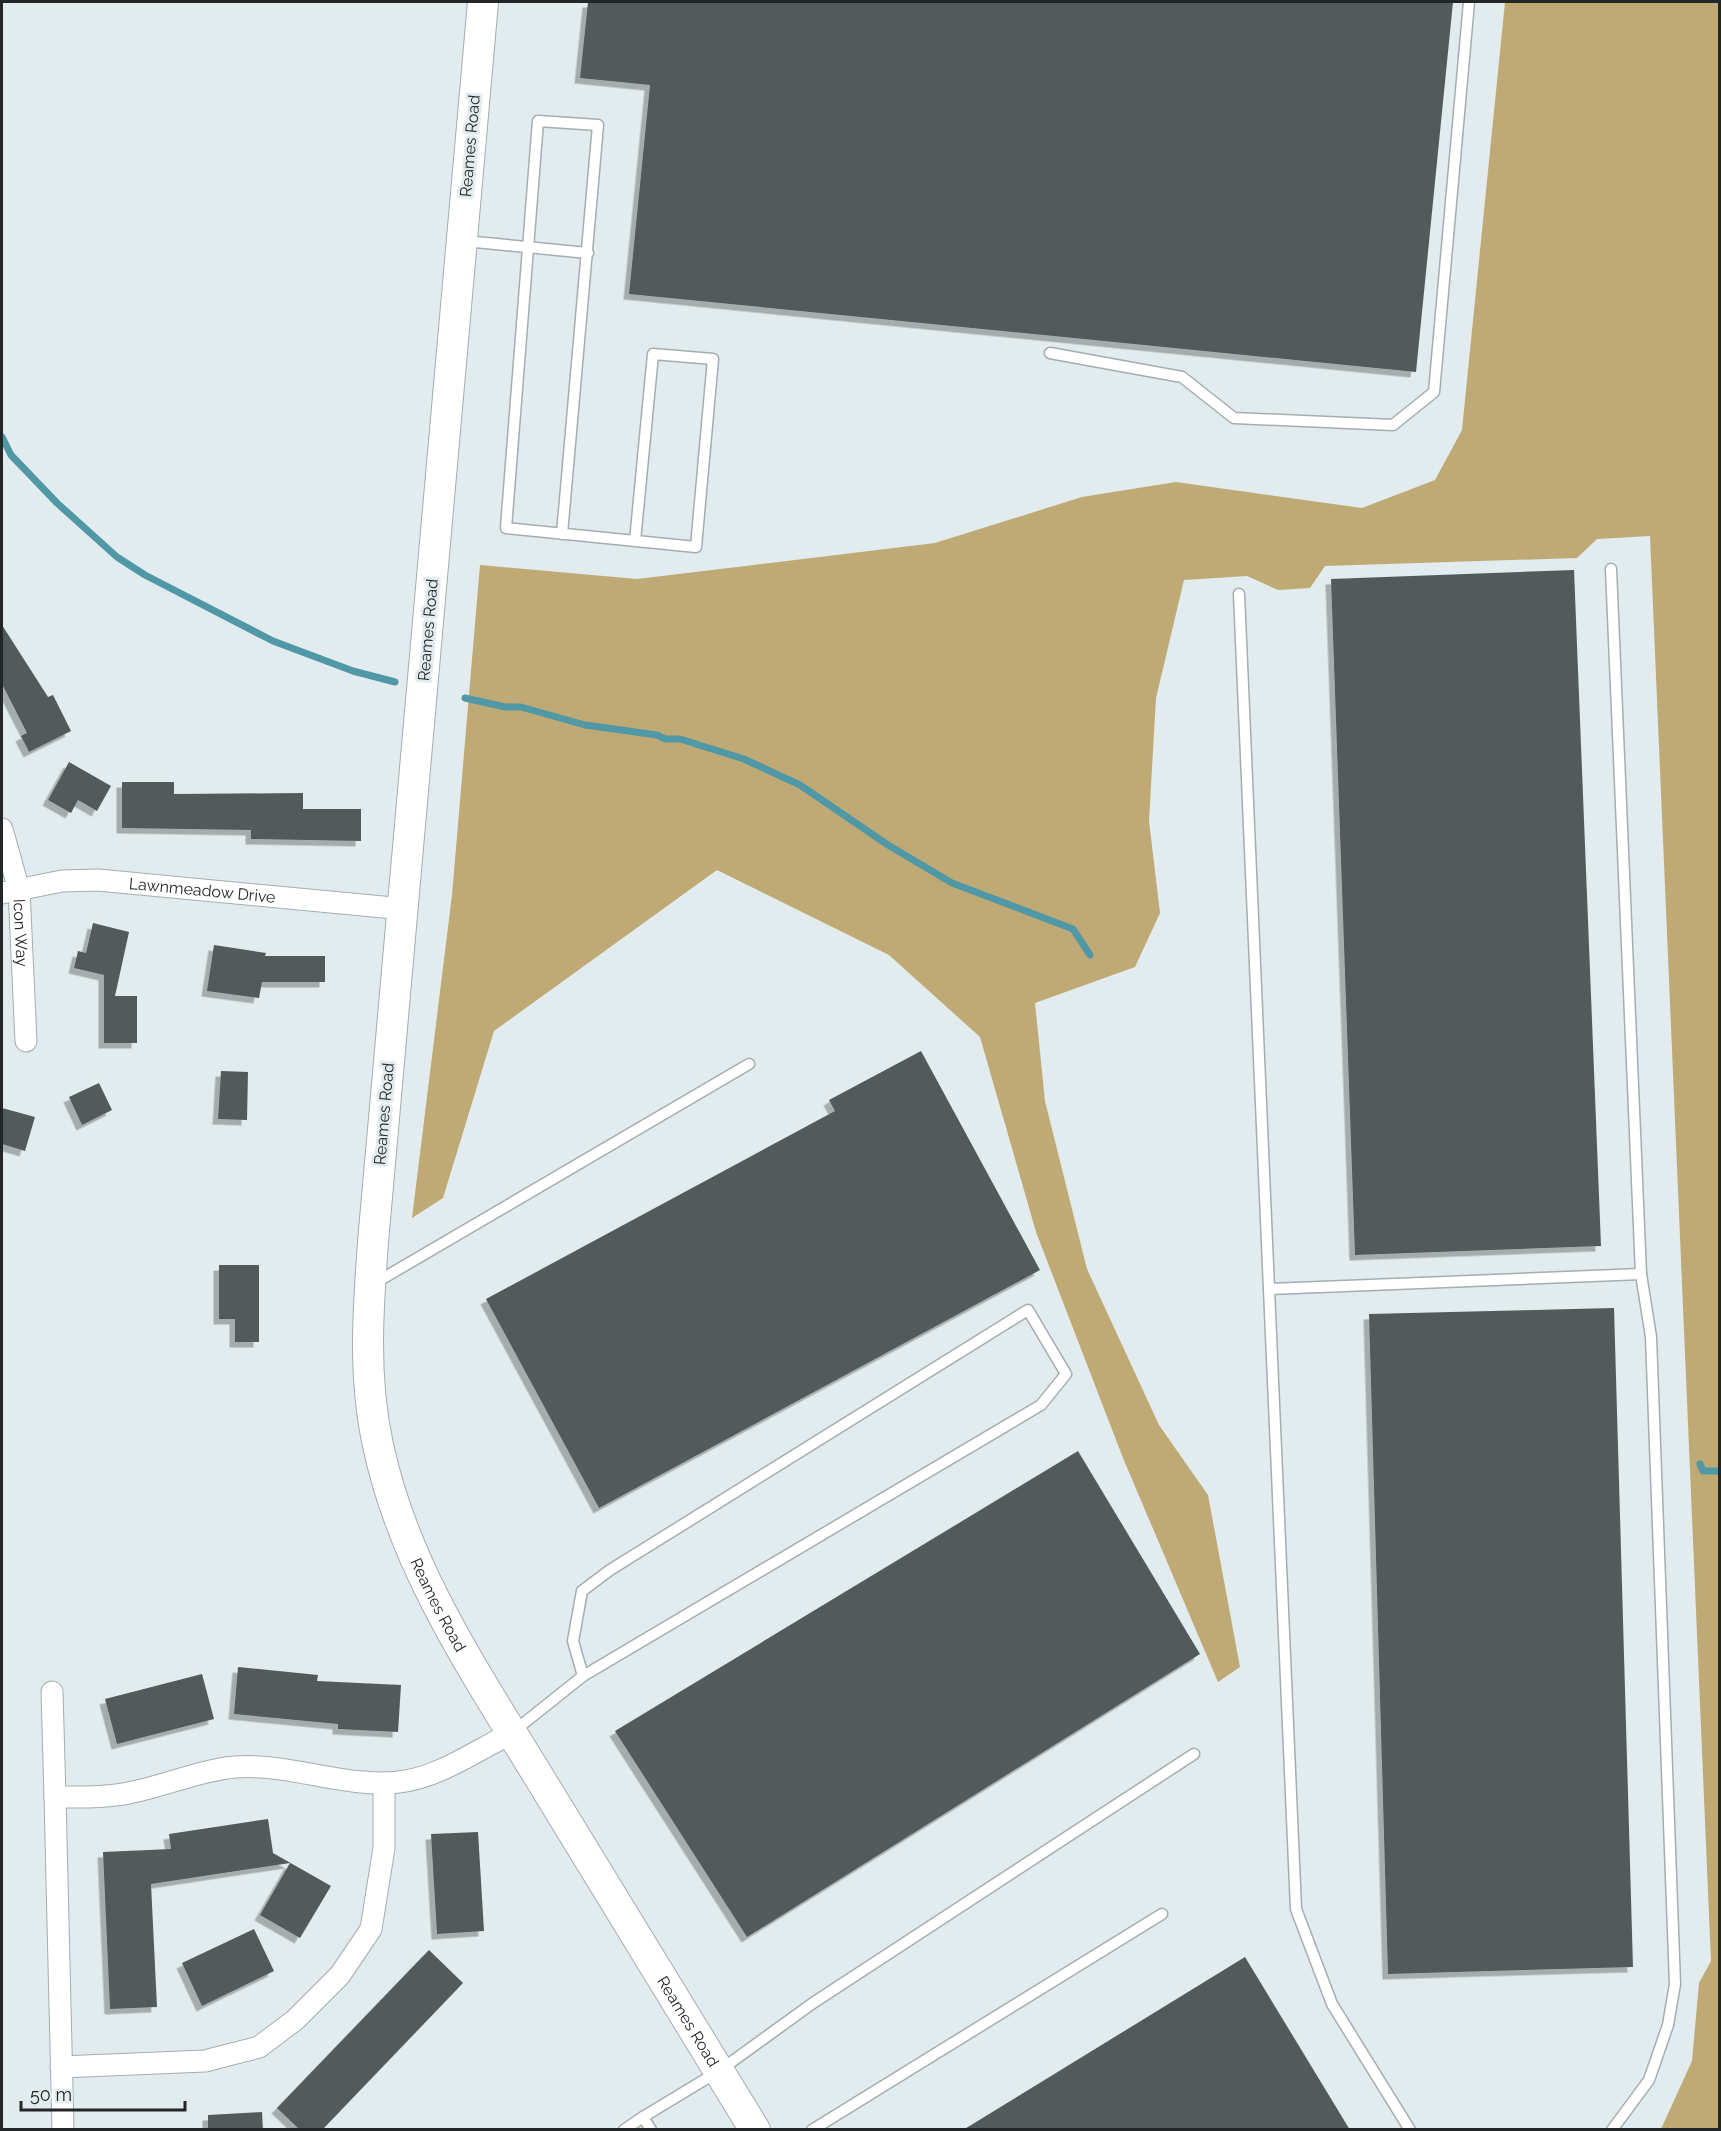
<svg xmlns="http://www.w3.org/2000/svg" width="1721" height="2131" font-family="Raleway,sans-serif">
<style>
.forest{fill:#bfaa75}
.lines{fill:none;stroke-linecap:round;stroke-linejoin:round}
.stream{stroke:#5198a7;stroke-width:7}
.building{fill:#525a5c;filter:url(#shadow)}
.lane-casing{stroke:#a4adaf;stroke-width:13}
.street-casing{stroke:#a4adaf;stroke-width:23}
.secondary-casing{stroke:#a4adaf;stroke-width:32}
.lane{stroke:#fff;stroke-width:10}
.street{stroke:#fff;stroke-width:21}
.secondary{stroke:#fff;stroke-width:30}
.labels{text-anchor:middle;dominant-baseline:central;stroke-width:6;stroke-linejoin:round;paint-order:stroke}
.street-label{font-size:16px;fill:#222627;stroke:#e2ebed}
</style>
<defs>
<filter id="shadow"><feDropShadow dx="-5.5" dy="5.5" stdDeviation="0" flood-color="#0004"/></filter>
</defs>
<rect width="100%" height="100%" fill="#e2ebed"/>
<path class="forest" d="M1505,2H1719V2129H1661L1692,2061L1699,1983L1711,1961L1650,536L1597,539L1577,558L1325,566L1310,588L1278,590L1247,576L1184,580L1156,698L1149,821L1160,913L1135,967L1035,1003L1045,1101L1087,1269L1159,1425L1208,1495L1240,1667L1218,1682L1123,1458L1036,1232L980,1037L889,955L717,870L494,1031L443,1198L412,1218L452,895L480,565L637,579L935,543L1082,497L1176,482L1362,508L1435,480L1462,430Z"/>
<g class="lines">
<g class="stream">
<path d="M2,437L11,455L57,503L117,557L145,575L273,641L353,671L395,682"/>
<path d="M465,698L505,707H521L585,725L657,735L665,739H680L744,759L800,785L888,845L952,883L1073,929L1090,955"/>
<path d="M1700,1464L1703,1471H1720"/>
</g>
</g>
<g class="building">
<path d="M588,2H1453L1416,372L629,294L650,85L580,78Z"/>
<path d="M1574,570L1601,1246L1355,1255L1331,579Z"/>
<path d="M2,625L48,697L53,695L71,731L29,752L21,736L27,733L2,684Z"/>
<path d="M69,762L111,786L97,811L78,800L71,813L48,800Z"/>
<path d="M122,782H174V794L303,793V809H361V841L251,839V830L122,828Z"/>
<path d="M93,923L129,932L115,996H137V1043H104V975L74,968L78,951L86,953Z"/>
<path d="M214,945L266,953L265,956H325V982H262L259,998L207,991Z"/>
<path d="M921,1051L1040,1270L599,1508L486,1299L835,1111L829,1100Z"/>
<path d="M221,1071L248,1072L247,1120L218,1119Z"/>
<path d="M99,1083L112,1110L82,1125L69,1097Z"/>
<path d="M2,1108L35,1117L25,1151L2,1144Z"/>
<path d="M219,1265H259V1342H235V1319H219Z"/>
<path d="M1614,1308L1633,1967L1388,1974L1369,1314Z"/>
<path d="M1078,1451L1200,1654L747,1937L615,1731Z"/>
<path d="M238,1667L318,1675L317,1681L401,1685L398,1732L338,1729V1724L234,1714Z"/>
<path d="M202,1674L214,1719L117,1744L105,1699Z"/>
<path d="M268,1819L273,1853L331,1886L300,1938L260,1915L290,1863L151,1884L157,2007L110,2009L103,1852L171,1849L169,1834Z"/>
<path d="M478,1832L484,1931L437,1934L431,1834Z"/>
<path d="M254,1929L274,1971L202,2006L182,1963Z"/>
<path d="M429,1950L463,1983L322,2130H300L277,2108Z"/>
<path d="M1245,1957L1350,2130H963Z"/>
<path d="M262,2112L263,2130H208V2115Z"/>
</g>
<g class="lines">
<defs>
<g id="lane">
<path d="M465,241L588,253"/>
<path d="M1050,353L1182,377L1234,418L1393,425L1434,392L1469,2"/>
<path d="M562,534L598,125L538,121L506,528L696,547L713,359L653,354L635,541"/>
<path d="M1611,569L1641,1274L1651,1337L1675,1984L1668,2025L1649,2080L1612,2130"/>
<path d="M1239,594L1269,1289L1641,1274"/>
<path d="M375,1283L749,1064"/>
<path d="M1269,1289L1296,1909L1332,2004L1410,2130"/>
<path d="M514,1731L583,1676L1041,1405L1066,1374L1028,1310L610,1570L582,1591L573,1641L583,1676"/>
<path d="M624,2130L643,2117"/>
<path d="M651,2130L643,2117L719,2071L813,2003L1194,1754"/>
<path d="M812,2130L1162,1914"/>
</g>
<g id="street">
<path id="s1" d="M2,829L19,890L26,1041"/>
<path id="s2" d="M2,893L62,881L98,880L404,909"/>
<path d="M52,1692L55,1797"/>
<path d="M61,2067L205,2061L259,2047L295,2020L340,1975L371,1929L384,1848V1783"/>
<path d="M63,2130L55,1797C81,1797 108,1798 133,1792C167,1785 201,1770 235,1767C290,1763 344,1788 399,1782C438,1778 477,1750 512,1733"/>
</g>
<g id="secondary">
<path id="s3" d="M483,2L373,1242C368,1310 363,1377 378,1445C404,1569 477,1675 542,1782C613,1898 684,2014 755,2130"/>
</g>
</defs>
<use href="#lane" class="lane-casing"/>
<use href="#street" class="street-casing"/>
<use href="#secondary" class="secondary-casing"/>
<use href="#lane" class="lane"/>
<use href="#street" class="street"/>
<use href="#secondary" class="secondary"/>
</g>
<g class="labels">
<g class="street-label">
<text transform="translate(470 146) rotate(-85)">Reames Road</text>
<text transform="translate(428 630) rotate(-85)">Reames Road</text>
<text stroke="none"><textPath href="#s2" startOffset="202">Lawnmeadow Drive</textPath></text>
<text stroke="none"><textPath href="#s1" startOffset="106">Icon Way</textPath></text>
<text transform="translate(384 1114) rotate(-85)">Reames Road</text>
<text stroke="none"><textPath href="#s3" startOffset="1620">Reames Road</textPath></text>
<text stroke="none"><textPath href="#s3" startOffset="2106">Reames Road</textPath></text>
</g>
</g>
<rect width="1721" height="2131" fill="none" stroke="#222627" stroke-width="6"/>
<path d="M21 2101v9h164v-9" fill="none" stroke="#222627" stroke-width="3"/>
<text x="30" y="2101" font-size="18" fill="#222627" stroke="#e2ebed" stroke-width="4.5" paint-order="stroke">50 m</text>
</svg>
